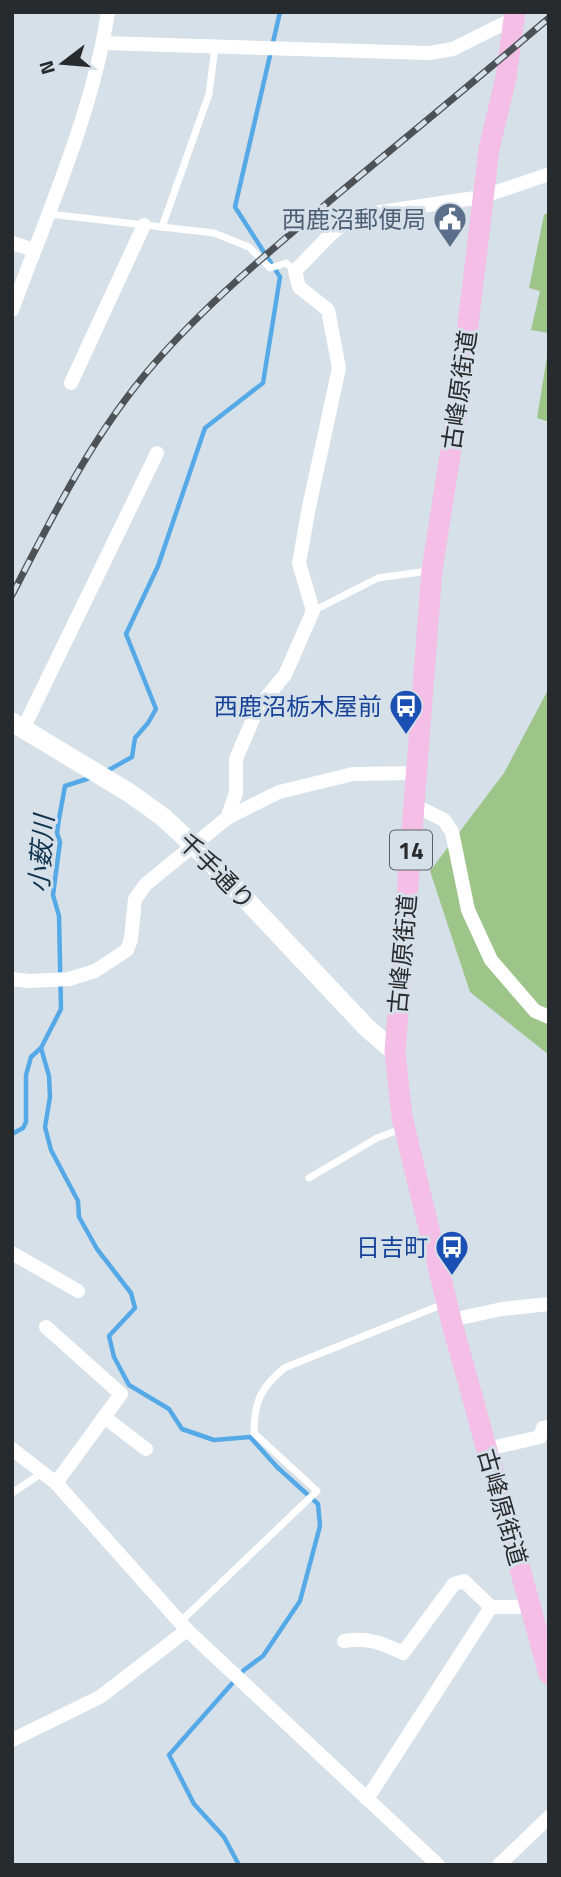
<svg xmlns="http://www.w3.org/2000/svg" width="561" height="1877" font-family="'Titillium Web','Noto Sans JP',sans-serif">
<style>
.green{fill:#9dc589}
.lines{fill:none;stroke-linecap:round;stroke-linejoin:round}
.stream{stroke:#55a9e7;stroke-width:4.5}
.lane{stroke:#fff;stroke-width:7}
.street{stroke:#fff;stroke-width:14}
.secondary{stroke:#fff;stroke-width:19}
.primary{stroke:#f4bee7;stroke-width:21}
.rail-casing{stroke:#4d5256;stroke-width:7}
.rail{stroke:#d6e0e8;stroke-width:4.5;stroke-dasharray:13;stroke-linecap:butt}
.labels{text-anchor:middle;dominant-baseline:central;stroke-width:6;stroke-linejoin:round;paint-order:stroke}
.shield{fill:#d6e0e8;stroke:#5c6166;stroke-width:2}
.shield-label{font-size:23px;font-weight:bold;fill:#282b2e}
.service-label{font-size:24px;fill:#4e5e75;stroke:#d6e0e8;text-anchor:end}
.street-label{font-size:24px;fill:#282b2e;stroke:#d6e0e8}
.transit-label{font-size:24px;fill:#164399;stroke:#d6e0e8;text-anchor:end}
.water-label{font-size:26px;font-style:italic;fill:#0f334d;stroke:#d6e0e8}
</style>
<rect width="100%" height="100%" fill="#d6e0e8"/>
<g class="green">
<path d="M549,212V333L531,330L540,291L529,288L544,215Z"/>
<path d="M549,344V422L537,418Z"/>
<path d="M549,688V1055L470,992L430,871L504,773Z"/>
</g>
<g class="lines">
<g class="stream">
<path d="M107,771L132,757L135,738L148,723L156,709L126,634L158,566L205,428L263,383L280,277L235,207L280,12"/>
<path d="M41,1048L49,1076L50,1097L45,1127L51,1150L78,1201L79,1217L97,1249L131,1293L135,1308L109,1336L114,1357L129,1385L169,1409L182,1429L214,1440L250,1437L277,1467L318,1504L320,1526L300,1601L263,1656L244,1670L169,1755L194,1804L224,1837L239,1865"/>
<path d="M12,1134L23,1128L26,1122V1075L31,1057L41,1048L61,1009L59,916L53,895L60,842L57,833L59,819L65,786L93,777"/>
</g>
<g class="lane">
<path d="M49,214L214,233L249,247L270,268L286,263L295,271"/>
<path d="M162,227L209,94L215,47"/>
<path d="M313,611L378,578L428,571"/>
<path d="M309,1178L377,1138L401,1129"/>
<path d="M12,1493L42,1473"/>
<path d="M180,1622L317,1491L254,1433C254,1401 261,1388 284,1368L446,1303"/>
</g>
<g class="street">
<path d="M103,43L429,53L453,49L515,18"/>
<path d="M12,243L34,250"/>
<path d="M12,310C47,215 93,112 108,12"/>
<path d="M71,383L144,225"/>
<path d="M23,729L157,453"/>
<path d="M414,805L444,820L452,832L468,910L491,960L535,1011L549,1017"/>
<path d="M227,818L236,793V759L258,707L285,675L313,611L299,563L309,507L339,368L328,310L299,287L295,271L331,234L353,216L482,197L549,174"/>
<path d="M12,979L29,981L69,979L95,971L127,950L131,939L135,899L146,884L227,818L279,792L353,774L417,773"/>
<path d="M12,1253L78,1291"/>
<path d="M451,1320L502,1309L549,1304"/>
<path d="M46,1327L121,1394L56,1483"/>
<path d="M104,1417L146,1449"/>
<path d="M12,1449L56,1483L187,1630L438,1865"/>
<path d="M487,1449L540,1437L543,1428L549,1427"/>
<path d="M344,1641C368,1637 382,1643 403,1653L454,1584L464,1581L491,1607"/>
<path d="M12,1740L100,1697L187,1630"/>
<path d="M367,1799L491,1607H518L530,1602"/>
<path d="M499,1865L549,1817"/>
</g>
<path class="secondary" d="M12,722L128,792L163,817L203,854L367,1028L395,1052"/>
<path class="primary" d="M515,12L506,78L489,149L460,392L432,570L395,1052L402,1117L451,1320L549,1674"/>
<defs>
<path id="rail" d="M12,595C53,515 94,433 153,365C207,303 270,251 332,199C404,139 477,79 549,18"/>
</defs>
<use href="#rail" class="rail-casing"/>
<use href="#rail" class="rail"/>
</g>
<defs>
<symbol id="civic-pin" viewBox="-11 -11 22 30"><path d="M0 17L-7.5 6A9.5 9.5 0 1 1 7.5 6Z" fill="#5c6f8a" stroke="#d6e0e8"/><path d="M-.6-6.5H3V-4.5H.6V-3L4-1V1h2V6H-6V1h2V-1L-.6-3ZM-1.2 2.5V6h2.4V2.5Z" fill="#fff"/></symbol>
<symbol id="bus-pin" viewBox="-11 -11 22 30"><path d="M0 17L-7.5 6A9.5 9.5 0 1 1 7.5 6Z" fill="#1a4fb4" stroke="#d6e0e8"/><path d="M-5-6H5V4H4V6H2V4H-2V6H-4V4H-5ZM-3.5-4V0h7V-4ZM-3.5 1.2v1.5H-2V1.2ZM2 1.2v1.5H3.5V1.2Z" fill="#fff"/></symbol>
</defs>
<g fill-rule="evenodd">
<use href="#civic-pin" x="431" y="200" width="38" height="52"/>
<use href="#bus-pin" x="387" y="687" width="38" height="52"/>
<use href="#bus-pin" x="433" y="1228" width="38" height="52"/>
</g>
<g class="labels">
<rect class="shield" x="390" y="830.5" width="42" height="39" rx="5"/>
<g class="shield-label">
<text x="411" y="850">14</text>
</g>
<g class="service-label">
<text x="426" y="219">西鹿沼郵便局</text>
</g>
<g class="street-label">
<text transform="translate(459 390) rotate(-82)">古峰原街道</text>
<text transform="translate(217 871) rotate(45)">千手通り</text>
<text transform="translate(402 954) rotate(-85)">古峰原街道</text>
<text transform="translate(503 1507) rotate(74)">古峰原街道</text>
</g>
<g class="transit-label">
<text x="382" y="706">西鹿沼栃木屋前</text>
<text x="428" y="1247">日吉町</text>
</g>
<g class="water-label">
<text transform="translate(41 854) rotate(-86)">小薮川</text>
</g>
</g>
<rect width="561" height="1877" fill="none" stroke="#282b2e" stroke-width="28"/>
<g transform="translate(63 63) rotate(254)" stroke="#d6e0e8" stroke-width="5" paint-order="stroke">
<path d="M0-5L12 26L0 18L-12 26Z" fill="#282b2e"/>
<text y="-10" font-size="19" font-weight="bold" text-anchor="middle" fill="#282b2e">N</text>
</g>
</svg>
